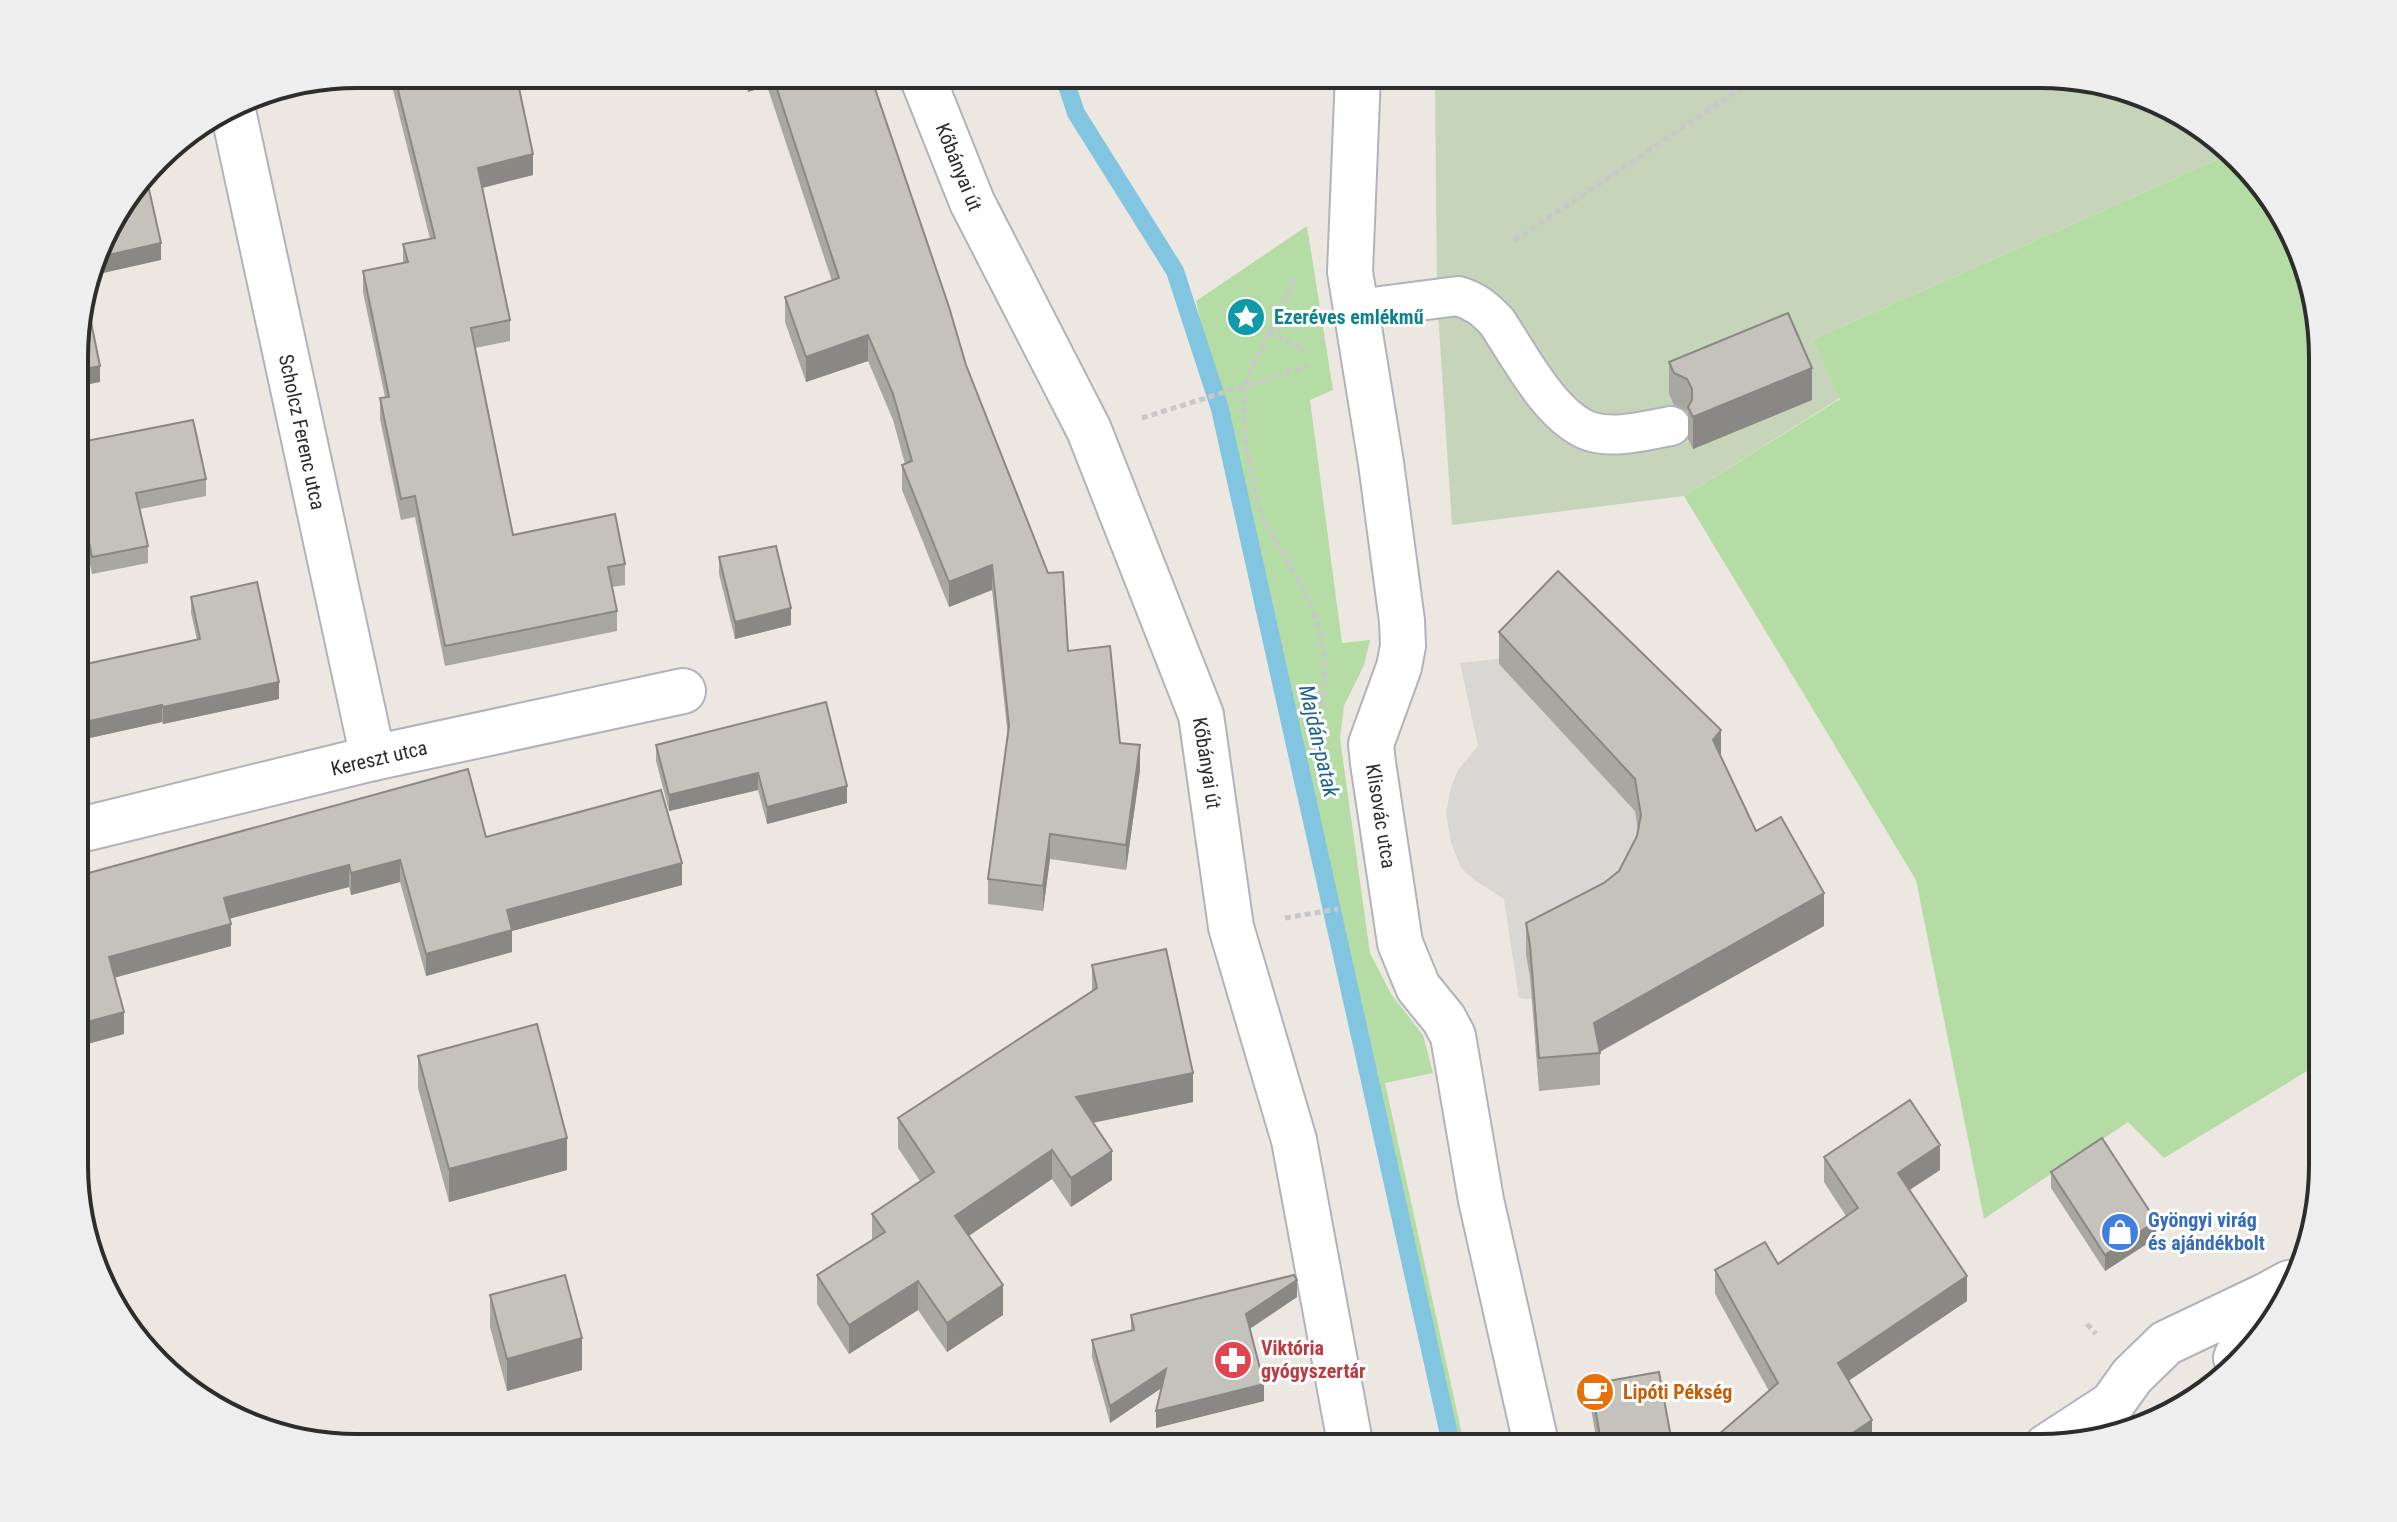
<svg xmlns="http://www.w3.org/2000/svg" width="2397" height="1522" font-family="'Roboto Condensed',sans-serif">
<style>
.green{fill:#b6dca5}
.cemetery{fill:#c6d4ba}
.plaza{fill:#d9d7d3}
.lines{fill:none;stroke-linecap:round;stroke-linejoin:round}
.stream{stroke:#82c5e0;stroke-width:18}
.lane-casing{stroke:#b1b3bb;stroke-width:42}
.street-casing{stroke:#b1b3bb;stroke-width:48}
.secondary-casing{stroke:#b1b3bb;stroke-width:48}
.path{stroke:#c8c8c8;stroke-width:5;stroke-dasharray:6 4;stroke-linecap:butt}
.lane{stroke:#fff;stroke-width:38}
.street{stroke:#fff;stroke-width:44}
.secondary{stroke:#fff;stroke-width:44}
.wall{fill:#a9a7a2}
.shaded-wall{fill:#8a8884}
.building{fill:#c5c2bc;stroke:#8a8884;stroke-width:2}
.labels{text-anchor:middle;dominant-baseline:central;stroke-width:6;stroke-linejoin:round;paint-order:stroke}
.street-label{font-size:20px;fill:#2d2d2d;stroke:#fff}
.culture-label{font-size:20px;font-weight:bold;fill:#0d838f;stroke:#fff;text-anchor:start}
.shop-label{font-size:20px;font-weight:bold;fill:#366cbe;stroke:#fff;text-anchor:start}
.health-label{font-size:20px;font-weight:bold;fill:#be3a42;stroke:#fff;text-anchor:start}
.food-label{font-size:20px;font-weight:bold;fill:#c56008;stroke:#fff;text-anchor:start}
.water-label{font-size:22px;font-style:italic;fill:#1f658f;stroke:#fff}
.rim{fill:none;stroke:#2d2d2d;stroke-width:4}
</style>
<rect width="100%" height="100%" fill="#ece8e1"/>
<g class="green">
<path d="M2228,155L2285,215L2322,338V1062L2164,1158L2128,1122L1984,1219L1916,880L1684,496L1840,399L1812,340Z"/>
<path d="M1307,226L1333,390L1310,400L1342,643L1370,640L1364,665L1344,706L1340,739L1370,953L1391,994L1423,1035L1433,1073L1385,1083L1465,1448H1459L1196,301Z"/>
</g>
<path class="cemetery" d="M1435,74H2040L2130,89L2197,121L2228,155L1812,340L1840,398L1684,496L1452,525L1437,298Z"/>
<path class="plaza" d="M1505,658L1662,824L1531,977L1532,999L1519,998L1504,899L1476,881L1461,868L1451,843L1446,813L1451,787L1458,770L1478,746L1460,663Z"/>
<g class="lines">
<path class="stream" d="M1063,74L1076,113L1175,271L1220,409L1452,1448"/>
<defs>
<path id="lane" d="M1357,309L1458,296C1475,301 1485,309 1497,322C1519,355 1552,420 1592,432C1616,439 1647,430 1671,426"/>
<g id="street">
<path d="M921,74L972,202L1089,430L1201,715L1231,927L1294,1140L1351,1448"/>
<path d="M1358,74L1350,272L1381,463L1402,621L1403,646L1399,667L1371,744L1373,763L1400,943L1418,987L1444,1019L1453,1036L1481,1200L1537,1448"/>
<path d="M232,106L373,758"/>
<path d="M76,831L373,758L683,691"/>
</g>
<g id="secondary">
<path d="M2236,1358L2267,1295"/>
<path d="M2046,1447L2112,1404L2132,1376L2166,1343L2267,1295L2289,1283"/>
</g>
</defs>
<use href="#lane" class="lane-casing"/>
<use href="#street" class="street-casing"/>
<use href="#secondary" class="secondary-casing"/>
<g class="path">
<path d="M1514,241L1762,74"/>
<path d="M1294,279L1243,388L1246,446L1260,513L1300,583L1313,611L1320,632L1325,665L1322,709"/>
<path d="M1268,331L1306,351"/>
<path d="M1142,418L1308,366"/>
<path d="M1285,918L1338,909"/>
<path d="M2087,1324L2096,1334"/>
</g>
<use href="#lane" class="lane"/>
<use href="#street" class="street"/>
<use href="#secondary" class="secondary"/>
</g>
<g class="wall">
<path d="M389,74H516L533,175L482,188L510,320V341L475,348L513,535L625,564V585L612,587L617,611V631L445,666L415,517L401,520L380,419V398L385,397L363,292V271L403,263V244L430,239Z"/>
<path d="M743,74H870L966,365L1068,651L1120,743L1140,770L1126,870L1050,859L1043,911L988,904V879L1008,737L992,590L949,607L902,490V465L905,464L893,420L868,361L806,382L785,322V297L832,281L767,86L748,92Z"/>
<path d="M1669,362L1812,400L1693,449L1688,439V413L1687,411L1674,405L1669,394Z"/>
<path d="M76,443L206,479V496L140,509L148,546V563L92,574L76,497Z"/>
<path d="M719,557L791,625L735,639L719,574Z"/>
<path d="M191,597L279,699L163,724L162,722L76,741V663L77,666L197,640L191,613Z"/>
<path d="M1499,632L1721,757L1756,831L1824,926L1600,1052V1085L1539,1091L1530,977L1526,955V923L1604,883L1619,871L1637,836L1638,831L1635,811L1499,664Z"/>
<path d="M826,702L847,803L767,824L758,790L669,811L656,761V745Z"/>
<path d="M486,837L682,885L512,931V952L426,976L400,882L351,895L349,887L229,919L231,946L114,978L124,1034L76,1047V858L85,874Z"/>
<path d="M1092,965L1193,1102L1093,1123L1112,1180L1071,1207L1052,1179L969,1236L1003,1315L947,1352L918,1310L849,1354L817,1304V1275L872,1240V1214L920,1181L898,1148V1118L1092,991Z"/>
<path d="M418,1056L567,1170L449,1202L418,1088Z"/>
<path d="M1824,1157L1940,1170L1910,1190L1967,1301L1848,1381L1872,1445L1769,1391L1715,1294V1270L1778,1264L1846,1216L1824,1182Z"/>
<path d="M2051,1172L2156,1238L2105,1271L2051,1188Z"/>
<path d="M490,1295L582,1370L507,1391L490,1327Z"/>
<path d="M1297,1297L1250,1329L1264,1401L1156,1428L1161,1388L1110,1423L1092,1357V1340L1131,1330V1315Z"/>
<path d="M1591,1384L1673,1448H1598L1591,1409Z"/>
</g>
<g class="shaded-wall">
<path d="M748,74H767V86L748,92Z"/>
<path d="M533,154V175L478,189V168Z"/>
<path d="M161,243V260L90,276L95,258Z"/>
<path d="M868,335V361L806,382V357Z"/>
<path d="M100,366V382L76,387V371Z"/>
<path d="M1812,368V400L1693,449V417Z"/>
<path d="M992,565V590L949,607V582Z"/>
<path d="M791,608V625L735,639V622Z"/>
<path d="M279,682V699L163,724V707Z"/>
<path d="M162,705V722L76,741V724Z"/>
<path d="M1721,730V763L1713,740Z"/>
<path d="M1140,745V770L1126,870V845Z"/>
<path d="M758,773V790L669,811V795Z"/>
<path d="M847,786V803L767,824V807Z"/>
<path d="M1050,834V859L1043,911V886Z"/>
<path d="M400,860V882L351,895V873Z"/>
<path d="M682,863V885L512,931V952L426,976V954L507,910Z"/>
<path d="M349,865V887L224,920V898Z"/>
<path d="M1824,893V926L1597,1053L1594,1023Z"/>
<path d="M231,924V946L109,979V957Z"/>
<path d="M124,1012V1034L76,1047V1025Z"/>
<path d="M1193,1073V1102L1076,1126V1097Z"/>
<path d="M567,1138V1170L449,1202V1169Z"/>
<path d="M1940,1145V1170L1898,1197V1173Z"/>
<path d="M1052,1150V1179L955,1245V1216Z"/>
<path d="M1112,1151V1180L1071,1207V1178Z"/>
<path d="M2156,1221V1238L2105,1271V1255Z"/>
<path d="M1967,1276V1301L1838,1388V1363Z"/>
<path d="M1297,1280V1297L1246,1331V1314Z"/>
<path d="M918,1281V1310L849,1354V1325Z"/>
<path d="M1003,1285V1315L947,1352V1323Z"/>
<path d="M582,1338V1370L507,1391V1359Z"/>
<path d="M1166,1369V1385L1110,1423V1406Z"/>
<path d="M1264,1384V1401L1156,1428V1411Z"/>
<path d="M1872,1420V1445L1868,1447L1830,1448Z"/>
</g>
<g class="building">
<path d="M394,74H516L533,154L478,168L510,320L471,328L513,535L615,514L625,564L608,567L617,611L445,646L415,496L401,499L380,398L389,397L363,271L408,262L403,244L435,238Z"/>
<path d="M772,74H870L949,307L966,365L1048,573L1063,572L1068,651L1110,646L1120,743L1140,745L1126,845L1050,834L1043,886L988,879L1009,726L992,565L949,582L902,465L912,461L893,394L868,335L806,357L785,297L839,278Z"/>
<path d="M146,176L161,243L95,258L103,232Z"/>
<path d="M85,293L100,366L76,371V321Z"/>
<path d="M1788,313L1812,368L1693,417L1688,407L1692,400V389L1687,379L1674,373L1669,362Z"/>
<path d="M193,420L206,479L136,493L148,546L92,557L76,480V443Z"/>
<path d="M776,546L791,608L735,622L719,557Z"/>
<path d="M1558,571L1721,730L1713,740L1756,831L1781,817L1824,893L1594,1023L1600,1053L1539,1058L1530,945L1526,923L1604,883L1619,871L1637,836L1641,815L1635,779L1499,632Z"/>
<path d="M257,582L279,682L163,707L162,705L76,724V663L77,666L200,639L191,597Z"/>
<path d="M826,702L847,786L767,807L758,773L669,795L656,745Z"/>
<path d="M468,769L486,837L661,790L682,863L507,910L512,930L426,954L400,860L351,873L349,865L224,898L231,924L109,957L124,1012L76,1025V858L81,857L85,874Z"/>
<path d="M1166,949L1193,1073L1076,1097L1112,1151L1071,1178L1052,1150L955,1216L1003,1285L947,1323L918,1281L849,1325L817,1275L885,1232L872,1214L934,1172L898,1118L1097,988L1092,965Z"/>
<path d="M537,1024L567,1138L449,1169L418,1056Z"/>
<path d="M1910,1100L1940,1145L1898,1173L1967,1276L1838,1363L1872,1420L1830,1448H1703L1778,1383L1715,1270L1765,1242L1778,1264L1858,1208L1824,1157Z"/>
<path d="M2102,1138L2156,1221L2105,1255L2051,1172Z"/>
<path d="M565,1275L582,1338L507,1359L490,1295Z"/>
<path d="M1294,1275L1297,1280L1246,1314L1264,1384L1156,1411L1166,1369L1110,1406L1092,1340L1134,1330L1131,1315Z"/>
<path d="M1659,1372L1673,1448H1602L1591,1384Z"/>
<path d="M1151,1435L1209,1448H1148Z"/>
</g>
<defs>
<symbol id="sight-disc" viewBox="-11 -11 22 22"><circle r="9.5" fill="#0f9aa8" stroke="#fff"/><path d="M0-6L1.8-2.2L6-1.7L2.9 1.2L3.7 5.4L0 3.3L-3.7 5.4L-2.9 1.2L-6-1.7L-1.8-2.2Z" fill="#fff"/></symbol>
<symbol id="shop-disc" viewBox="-11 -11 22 22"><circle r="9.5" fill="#3f7fe0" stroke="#fff"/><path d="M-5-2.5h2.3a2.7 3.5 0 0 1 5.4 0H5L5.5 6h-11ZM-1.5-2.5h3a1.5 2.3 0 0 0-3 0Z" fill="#fff"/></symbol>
<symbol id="pharmacy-disc" viewBox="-11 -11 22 22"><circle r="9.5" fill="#e0444e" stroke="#fff"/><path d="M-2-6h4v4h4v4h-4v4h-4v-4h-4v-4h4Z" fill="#fff"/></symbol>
<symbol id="cafe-disc" viewBox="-11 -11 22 22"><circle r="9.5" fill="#e8710a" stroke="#fff"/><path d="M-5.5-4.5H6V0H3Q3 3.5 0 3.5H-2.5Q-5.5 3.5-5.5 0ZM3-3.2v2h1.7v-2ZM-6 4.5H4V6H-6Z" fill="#fff"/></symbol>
</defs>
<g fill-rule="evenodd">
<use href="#sight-disc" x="1224" y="295" width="44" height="44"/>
<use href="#shop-disc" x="2098" y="1210" width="44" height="44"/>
<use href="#pharmacy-disc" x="1211" y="1338" width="44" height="44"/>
<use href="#cafe-disc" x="1573" y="1370" width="44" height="44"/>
</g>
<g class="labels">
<g class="street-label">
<text transform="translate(959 167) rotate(68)">Kőbányai út</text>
<text transform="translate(302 432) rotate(78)">Scholcz Ferenc utca</text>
<text transform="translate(379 758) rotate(-13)">Kereszt utca</text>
<text transform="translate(1207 763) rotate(81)">Kőbányai út</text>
<text transform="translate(1381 816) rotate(81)">Klisovác utca</text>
</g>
<g class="culture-label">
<text x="1274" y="317">Ezeréves emlékmű</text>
</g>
<g class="shop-label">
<text x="2148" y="1220">Gyöngyi virág<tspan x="2148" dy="23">és ajándékbolt</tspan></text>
</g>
<g class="health-label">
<text x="1261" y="1348">Viktória<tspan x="1261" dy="23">gyógyszertár</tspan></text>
</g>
<g class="food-label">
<text x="1623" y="1392">Lipóti Pékség</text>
</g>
<g class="water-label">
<text transform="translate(1319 741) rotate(77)">Majdán-patak</text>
</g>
</g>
<path d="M0 0H2397V1522H0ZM357 88H2040A269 269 0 0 1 2309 357V1165A269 269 0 0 1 2040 1434H357A269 269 0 0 1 88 1165V357A269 269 0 0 1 357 88Z" fill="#eee" fill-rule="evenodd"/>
<path class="rim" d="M357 88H2040A269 269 0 0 1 2309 357V1165A269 269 0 0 1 2040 1434H357A269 269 0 0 1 88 1165V357A269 269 0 0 1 357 88Z"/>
</svg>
